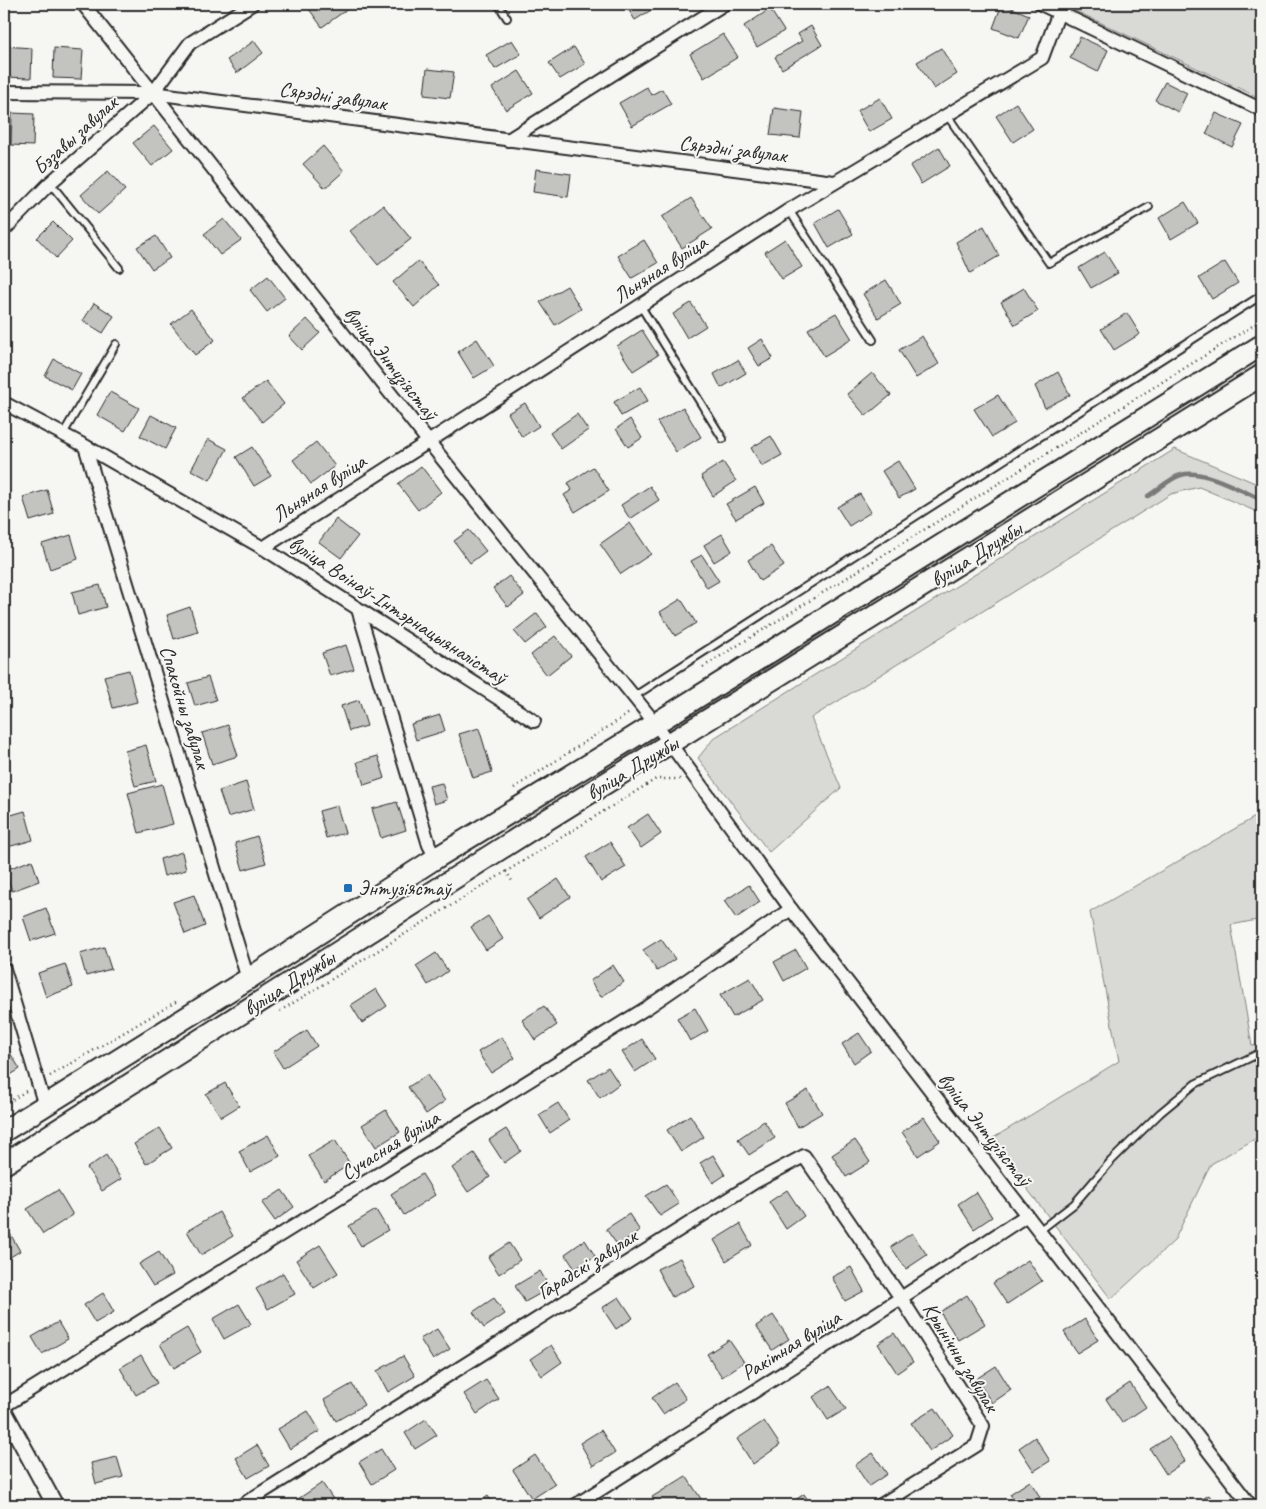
<svg xmlns="http://www.w3.org/2000/svg" width="1266" height="1509" font-family="Caveat,sans-serif">
<style>
.green{fill:#d9d9d5;stroke:#828280}
.lines{fill:none;stroke-linecap:round;stroke-linejoin:round}
.stream{stroke:#7a7a78;stroke-width:4.5}
.building{fill:#c3c3c0;stroke:#2b2b2b}
.service-casing{stroke:#2b2b2b;stroke-width:10}
.minor-casing{stroke:#2b2b2b;stroke-width:16}
.tertiary-casing{stroke:#2b2b2b;stroke-width:19}
.primary-casing{stroke:#2b2b2b;stroke-width:24}
.path{stroke:#2b2b2b;stroke-width:2.5;stroke-dasharray:1 4;stroke-linecap:butt}
.service{stroke:#f6f6f2;stroke-width:6}
.minor{stroke:#f6f6f2;stroke-width:12}
.tertiary{stroke:#f6f6f2;stroke-width:15}
.primary{stroke:#f6f6f2;stroke-width:20}
.poi-dot{fill:#1f6fb2;stroke:#f6f6f2;stroke-width:2}
.labels{text-anchor:middle;dominant-baseline:central;stroke-width:4;stroke-linejoin:round;paint-order:stroke}
.street-label{font-size:21px;fill:#2b2b2b;stroke:#f6f6f2}
.poi-label{font-size:21px;fill:#2b2b2b;stroke:#f6f6f2;text-anchor:start}
</style>
<rect width="100%" height="100%" fill="#f6f6f2"/>
<filter id="ink" filterUnits="userSpaceOnUse"><feTurbulence type="fractalNoise" baseFrequency=".02" numOctaves="2"/><feDisplacementMap in="SourceGraphic" scale="10" xChannelSelector="R" yChannelSelector="G"/><feConvolveMatrix kernelMatrix="1 2 1 2 8 2 1 2 1" color-interpolation-filters="sRGB"/></filter>
<g filter="url(#ink)">
<g class="green">
<path d="M1061,4H1262V99Z"/>
<path d="M1175,449L1262,486V514L1199,487L1171,494L811,718L841,788L769,852L698,758L714,738Z"/>
<path d="M1262,813V919L1231,925L1252,1046L1262,1045V1135L1211,1164L1174,1241L1111,1299L990,1140L1119,1061L1090,912Z"/>
</g>
<g class="lines">
<path class="stream" d="M1148,496C1158,490 1170,478 1181,475C1203,468 1242,491 1262,500"/>
</g>
<g class="building">
<path d="M316,4H346L349,8L322,27L309,9Z"/>
<path d="M625,4H661L635,20Z"/>
<path d="M1002,4L1029,15L1019,38L993,28Z"/>
<path d="M770,9L784,31L757,47L744,26Z"/>
<path d="M811,26L822,45L782,69L775,57L802,41L798,34Z"/>
<path d="M723,34L738,57L704,78L690,54Z"/>
<path d="M1080,37L1108,50L1098,72L1070,58Z"/>
<path d="M512,40L521,54L495,69L486,55Z"/>
<path d="M254,41L263,53L237,73L227,60Z"/>
<path d="M4,46L32,48L31,78L4,77Z"/>
<path d="M574,47L585,64L560,79L549,63Z"/>
<path d="M54,48L83,50L81,79L53,78Z"/>
<path d="M941,48L957,74L934,89L917,62Z"/>
<path d="M427,69L454,72L450,98L424,95Z"/>
<path d="M519,71L533,93L506,110L492,88Z"/>
<path d="M1165,82L1187,93L1178,112L1155,100Z"/>
<path d="M647,87L651,95L662,89L671,104L632,126L619,103Z"/>
<path d="M880,98L892,119L869,132L857,111Z"/>
<path d="M1016,103L1033,129L1013,142L996,116Z"/>
<path d="M774,108L803,112L800,138L770,135Z"/>
<path d="M12,113L34,114L33,146L11,145Z"/>
<path d="M1216,113L1243,125L1232,147L1206,134Z"/>
<path d="M154,126L173,149L152,166L133,143Z"/>
<path d="M323,146L344,171L325,188L303,164Z"/>
<path d="M939,147L950,166L921,184L910,166Z"/>
<path d="M536,169L571,174L568,197L533,192Z"/>
<path d="M108,171L125,190L98,214L81,195Z"/>
<path d="M691,198L712,229L682,248L662,217Z"/>
<path d="M1185,202L1198,223L1171,239L1159,218Z"/>
<path d="M383,205L411,239L378,265L350,231Z"/>
<path d="M838,209L853,234L829,248L815,223Z"/>
<path d="M224,219L241,240L220,255L204,234Z"/>
<path d="M53,222L72,241L56,258L37,238Z"/>
<path d="M984,226L999,256L970,273L956,242Z"/>
<path d="M156,236L170,258L152,269L137,247Z"/>
<path d="M785,239L802,267L782,279L765,252Z"/>
<path d="M644,240L658,263L632,278L618,256Z"/>
<path d="M1105,252L1118,273L1091,288L1079,268Z"/>
<path d="M418,261L439,285L414,307L393,282Z"/>
<path d="M1225,262L1238,283L1212,299L1199,278Z"/>
<path d="M268,276L285,298L267,312L250,290Z"/>
<path d="M886,280L901,304L878,318L863,294Z"/>
<path d="M567,286L581,309L555,325L540,302Z"/>
<path d="M1024,288L1038,311L1015,325L1001,302Z"/>
<path d="M94,303L114,316L103,333L83,321Z"/>
<path d="M691,303L706,326L687,338L673,314Z"/>
<path d="M191,309L215,340L195,355L171,324Z"/>
<path d="M836,313L852,339L824,356L808,329Z"/>
<path d="M1127,313L1140,334L1114,350L1101,329Z"/>
<path d="M307,319L320,333L302,350L289,336Z"/>
<path d="M642,330L658,355L633,371L617,346Z"/>
<path d="M922,336L939,364L916,378L899,350Z"/>
<path d="M477,339L494,366L474,378L458,352Z"/>
<path d="M762,339L773,358L759,366L748,348Z"/>
<path d="M54,359L81,374L72,390L45,376Z"/>
<path d="M738,360L746,373L721,388L714,374Z"/>
<path d="M1058,372L1070,395L1045,408L1035,386Z"/>
<path d="M872,373L891,395L866,416L847,394Z"/>
<path d="M266,381L284,404L262,422L243,398Z"/>
<path d="M640,387L648,401L621,416L614,402Z"/>
<path d="M110,392L139,408L125,431L97,415Z"/>
<path d="M998,395L1015,423L992,437L974,409Z"/>
<path d="M525,403L539,426L522,437L508,413Z"/>
<path d="M683,407L701,437L676,452L657,422Z"/>
<path d="M577,414L588,430L561,449L550,433Z"/>
<path d="M151,415L176,428L165,449L140,436Z"/>
<path d="M630,419L642,438L628,447L616,429Z"/>
<path d="M771,436L782,455L762,466L751,448Z"/>
<path d="M208,439L227,449L210,480L191,470Z"/>
<path d="M316,442L335,466L311,484L293,460Z"/>
<path d="M252,447L271,476L254,486L236,457Z"/>
<path d="M898,461L915,489L899,498L882,471Z"/>
<path d="M723,462L736,481L713,496L701,476Z"/>
<path d="M421,466L441,492L418,510L398,484Z"/>
<path d="M593,467L609,491L575,512L564,495L572,490L568,483Z"/>
<path d="M650,486L659,500L630,519L621,505Z"/>
<path d="M755,487L764,503L736,519L726,504Z"/>
<path d="M47,490L54,514L30,521L23,497Z"/>
<path d="M860,494L871,512L849,526L837,507Z"/>
<path d="M336,519L358,536L341,558L319,542Z"/>
<path d="M630,523L651,554L621,574L600,544Z"/>
<path d="M469,530L486,551L470,563L454,541Z"/>
<path d="M722,534L732,551L714,562L704,545Z"/>
<path d="M71,535L78,559L50,569L42,544Z"/>
<path d="M771,546L784,566L760,581L748,560Z"/>
<path d="M702,555L719,581L707,588L691,561Z"/>
<path d="M509,576L524,595L508,607L493,588Z"/>
<path d="M100,585L106,607L78,615L72,592Z"/>
<path d="M681,599L696,623L675,636L660,612Z"/>
<path d="M190,607L198,632L174,639L167,615Z"/>
<path d="M537,613L547,627L525,644L514,631Z"/>
<path d="M555,636L571,656L547,675L531,655Z"/>
<path d="M346,645L354,669L330,676L322,653Z"/>
<path d="M129,670L137,702L113,708L104,676Z"/>
<path d="M208,677L216,700L195,706L188,683Z"/>
<path d="M359,700L367,726L349,731L341,706Z"/>
<path d="M440,715L445,731L416,740L411,724Z"/>
<path d="M228,725L238,756L212,764L202,733Z"/>
<path d="M479,728L492,772L473,778L459,734Z"/>
<path d="M146,745L156,781L135,786L125,751Z"/>
<path d="M378,756L385,778L364,785L357,762Z"/>
<path d="M246,782L254,809L228,817L219,791Z"/>
<path d="M442,783L447,800L434,804L429,786Z"/>
<path d="M162,784L173,824L139,833L128,793Z"/>
<path d="M397,802L406,830L381,838L372,809Z"/>
<path d="M337,806L345,833L326,838L319,811Z"/>
<path d="M25,811L33,840L4,848V817Z"/>
<path d="M648,814L661,834L641,848L627,828Z"/>
<path d="M257,836L266,863L243,870L235,843Z"/>
<path d="M610,842L626,867L601,882L586,857Z"/>
<path d="M182,852L186,870L164,876L160,859Z"/>
<path d="M32,860L39,881L12,891L5,870Z"/>
<path d="M558,879L570,897L539,918L527,900Z"/>
<path d="M749,885L760,902L736,918L724,901Z"/>
<path d="M194,895L205,926L185,934L173,902Z"/>
<path d="M46,908L55,933L31,941L23,917Z"/>
<path d="M488,916L503,939L486,950L471,927Z"/>
<path d="M661,939L675,959L657,971L643,950Z"/>
<path d="M104,947L111,969L86,976L80,954Z"/>
<path d="M796,950L806,968L784,981L774,962Z"/>
<path d="M436,953L448,971L428,985L416,966Z"/>
<path d="M65,964L73,987L46,997L38,973Z"/>
<path d="M613,965L624,982L601,997L590,981Z"/>
<path d="M750,978L763,1000L733,1017L720,995Z"/>
<path d="M376,989L387,1006L362,1023L351,1005Z"/>
<path d="M544,1006L557,1025L535,1040L522,1020Z"/>
<path d="M695,1008L708,1031L690,1041L677,1018Z"/>
<path d="M307,1030L317,1046L283,1068L273,1052Z"/>
<path d="M859,1033L871,1051L854,1063L842,1044Z"/>
<path d="M502,1037L515,1058L491,1073L478,1052Z"/>
<path d="M642,1039L655,1059L635,1072L622,1052Z"/>
<path d="M7,1048L20,1069L4,1079V1050Z"/>
<path d="M608,1067L619,1084L600,1098L588,1080Z"/>
<path d="M427,1075L445,1101L426,1114L408,1087Z"/>
<path d="M225,1083L239,1106L221,1117L206,1094Z"/>
<path d="M808,1090L822,1113L798,1127L785,1103Z"/>
<path d="M558,1103L569,1120L550,1133L539,1115Z"/>
<path d="M386,1110L400,1132L376,1147L362,1125Z"/>
<path d="M690,1115L704,1137L681,1152L667,1130Z"/>
<path d="M924,1117L940,1141L918,1156L902,1132Z"/>
<path d="M764,1121L775,1138L749,1155L738,1139Z"/>
<path d="M160,1128L172,1148L146,1164L134,1144Z"/>
<path d="M506,1129L521,1151L504,1163L489,1140Z"/>
<path d="M268,1135L280,1156L250,1172L239,1151Z"/>
<path d="M335,1140L350,1164L324,1181L308,1156Z"/>
<path d="M855,1140L870,1162L846,1177L832,1155Z"/>
<path d="M474,1153L490,1177L468,1192L452,1168Z"/>
<path d="M106,1155L121,1179L102,1191L87,1168Z"/>
<path d="M713,1155L725,1175L713,1183L700,1163Z"/>
<path d="M422,1174L435,1195L404,1215L391,1194Z"/>
<path d="M666,1184L679,1204L660,1216L646,1196Z"/>
<path d="M58,1190L73,1215L43,1234L27,1209Z"/>
<path d="M282,1190L294,1207L275,1221L262,1203Z"/>
<path d="M787,1190L804,1216L786,1229L769,1202Z"/>
<path d="M976,1192L992,1217L974,1229L958,1204Z"/>
<path d="M376,1210L388,1230L361,1246L349,1226Z"/>
<path d="M219,1212L233,1236L201,1255L187,1231Z"/>
<path d="M629,1214L640,1231L618,1246L606,1229Z"/>
<path d="M4,1223L20,1251L4,1261Z"/>
<path d="M740,1224L752,1245L726,1261L714,1240Z"/>
<path d="M912,1233L927,1255L906,1269L891,1247Z"/>
<path d="M585,1240L595,1256L575,1269L565,1254Z"/>
<path d="M509,1243L520,1260L499,1274L488,1257Z"/>
<path d="M320,1245L338,1273L314,1288L296,1260Z"/>
<path d="M159,1252L173,1275L153,1286L139,1264Z"/>
<path d="M680,1258L694,1286L672,1297L657,1269Z"/>
<path d="M1028,1260L1042,1281L1007,1304L993,1283Z"/>
<path d="M851,1267L864,1291L845,1301L832,1277Z"/>
<path d="M540,1271L550,1288L525,1302L515,1286Z"/>
<path d="M283,1273L295,1294L268,1309L256,1289Z"/>
<path d="M103,1293L114,1312L95,1323L84,1305Z"/>
<path d="M967,1295L985,1324L958,1340L940,1312Z"/>
<path d="M619,1297L633,1318L616,1329L602,1308Z"/>
<path d="M494,1298L505,1314L484,1328L473,1312Z"/>
<path d="M239,1304L251,1324L224,1339L213,1319Z"/>
<path d="M773,1315L789,1339L772,1350L756,1326Z"/>
<path d="M1085,1319L1098,1340L1077,1353L1064,1332Z"/>
<path d="M58,1322L68,1339L42,1354L32,1337Z"/>
<path d="M187,1328L201,1352L174,1368L160,1344Z"/>
<path d="M437,1329L450,1349L433,1360L420,1339Z"/>
<path d="M894,1333L913,1362L897,1373L878,1344Z"/>
<path d="M729,1340L744,1362L722,1377L707,1354Z"/>
<path d="M551,1345L562,1362L542,1376L530,1359Z"/>
<path d="M141,1355L157,1383L136,1395L120,1368Z"/>
<path d="M403,1356L415,1376L388,1392L377,1371Z"/>
<path d="M996,1366L1011,1390L992,1403L976,1379Z"/>
<path d="M486,1380L499,1399L477,1414L464,1394Z"/>
<path d="M675,1382L686,1399L663,1414L652,1398Z"/>
<path d="M1130,1383L1146,1407L1122,1423L1106,1399Z"/>
<path d="M352,1384L364,1405L336,1421L324,1400Z"/>
<path d="M830,1386L846,1409L828,1420L813,1397Z"/>
<path d="M935,1408L953,1435L930,1451L911,1423Z"/>
<path d="M308,1411L320,1431L290,1449L278,1429Z"/>
<path d="M426,1419L437,1435L415,1449L405,1433Z"/>
<path d="M764,1421L780,1445L753,1464L737,1439Z"/>
<path d="M601,1430L615,1453L593,1466L580,1443Z"/>
<path d="M1035,1437L1050,1461L1034,1471L1019,1448Z"/>
<path d="M1169,1437L1185,1461L1166,1474L1150,1449Z"/>
<path d="M257,1445L269,1466L248,1478L236,1458Z"/>
<path d="M381,1449L394,1470L372,1484L359,1462Z"/>
<path d="M873,1453L887,1474L869,1486L855,1465Z"/>
<path d="M535,1455L555,1484L532,1499L513,1470Z"/>
<path d="M117,1457L123,1477L96,1484L91,1463Z"/>
<path d="M686,1476L705,1505H657L652,1497Z"/>
<path d="M1030,1481L1040,1497L1028,1505H1017L1010,1494Z"/>
<path d="M322,1483L333,1499L323,1505H302L298,1499Z"/>
<path d="M804,1494L811,1505H788Z"/>
<path d="M1209,1495L1216,1505H1193Z"/>
<path d="M488,1496L494,1505H475Z"/>
</g>
<g class="lines">
<defs>
<g id="service">
<path d="M498,4L507,18"/>
<path d="M947,115L1049,263L1149,207"/>
<path d="M50,183L119,268"/>
<path d="M789,210L873,340"/>
<path d="M640,305L723,439"/>
<path d="M63,434L116,344"/>
<path d="M633,697L1262,295"/>
<path d="M1039,1231L1074,1204L1111,1161L1160,1113L1195,1084L1262,1052"/>
</g>
<g id="minor">
<path d="M83,4L428,441L655,723L791,909L1250,1505"/>
<path d="M1041,4L1262,110"/>
<path d="M4,92L153,93L834,182"/>
<path d="M508,140L724,4"/>
<path d="M4,230L50,183L153,93L190,43L252,4"/>
<path d="M4,403L85,446L263,548L534,721"/>
<path d="M85,446L248,979"/>
<path d="M263,548L789,210L1042,58L1059,12"/>
<path d="M358,609L429,845L436,858"/>
<path d="M4,969L45,1106"/>
<path d="M4,1406L648,1007L791,909"/>
<path d="M242,1505L755,1182L804,1156L901,1298L983,1426L977,1445L881,1505"/>
<path d="M576,1505L901,1298L1027,1215"/>
</g>
<path id="tertiary" d="M4,1411L55,1505"/>
<g id="primary">
<path d="M4,1131L248,979L436,858L629,740L1262,345"/>
<path d="M4,1164L532,829L1262,375"/>
</g>
</defs>
<use href="#service" class="service-casing"/>
<use href="#minor" class="minor-casing"/>
<use href="#tertiary" class="tertiary-casing"/>
<use href="#primary" class="primary-casing"/>
<g class="path">
<path d="M703,667L1262,320"/>
<path d="M514,788L631,712"/>
<path d="M506,871L512,881"/>
<path d="M280,1011L656,779H681"/>
<path d="M50,1076L179,1000"/>
<path d="M4,1105L26,1091"/>
</g>
<use href="#service" class="service"/>
<use href="#minor" class="minor"/>
<use href="#tertiary" class="tertiary"/>
<use href="#primary" class="primary"/>
</g>
</g>
<rect class="poi-dot" x="343" y="883" width="10" height="10" rx="2.5"/>
<g class="labels">
<g class="street-label">
<text transform="translate(333 96) rotate(8)">Сярэдні завулак</text>
<text transform="translate(75 135) rotate(-42)">Бэзавы завулак</text>
<text transform="translate(733 149) rotate(7)">Сярэдні завулак</text>
<text transform="translate(660 269) rotate(-33)">Льняная вуліца</text>
<text transform="translate(391 363) rotate(52)">вуліца Энтузіястаў</text>
<text transform="translate(319 488) rotate(-33)">Льняная вуліца</text>
<text transform="translate(976 554) rotate(-32)">вуліца Дружбы</text>
<text transform="translate(398 610) rotate(33)">вуліца Воінаў-Інтэрнацыяналістаў</text>
<text transform="translate(185 707) rotate(73)">Спакойны завулак</text>
<text transform="translate(632 768) rotate(-31)">вуліца Дружбы</text>
<text transform="translate(289 983) rotate(-32)">вуліца Дружбы</text>
<text transform="translate(985 1129) rotate(52)">вуліца Энтузіястаў</text>
<text transform="translate(390 1145) rotate(-32)">Сучасная вуліца</text>
<text transform="translate(587 1264) rotate(-32)">Гарадскі завулак</text>
<text transform="translate(791 1345) rotate(-32)">Ракітная вуліца</text>
<text transform="translate(961 1357) rotate(58)">Крынічны завулак</text>
</g>
<g class="poi-label">
<text x="358" y="888">Энтузіястаў</text>
</g>
</g>
<rect width="1266" height="1509" fill="none" stroke="#f6f6f2" stroke-width="20"/>
<rect x="10" y="10" width="1246" height="1489" fill="none" stroke="#2b2b2b" stroke-width="2" filter="url(#ink)"/>
</svg>
